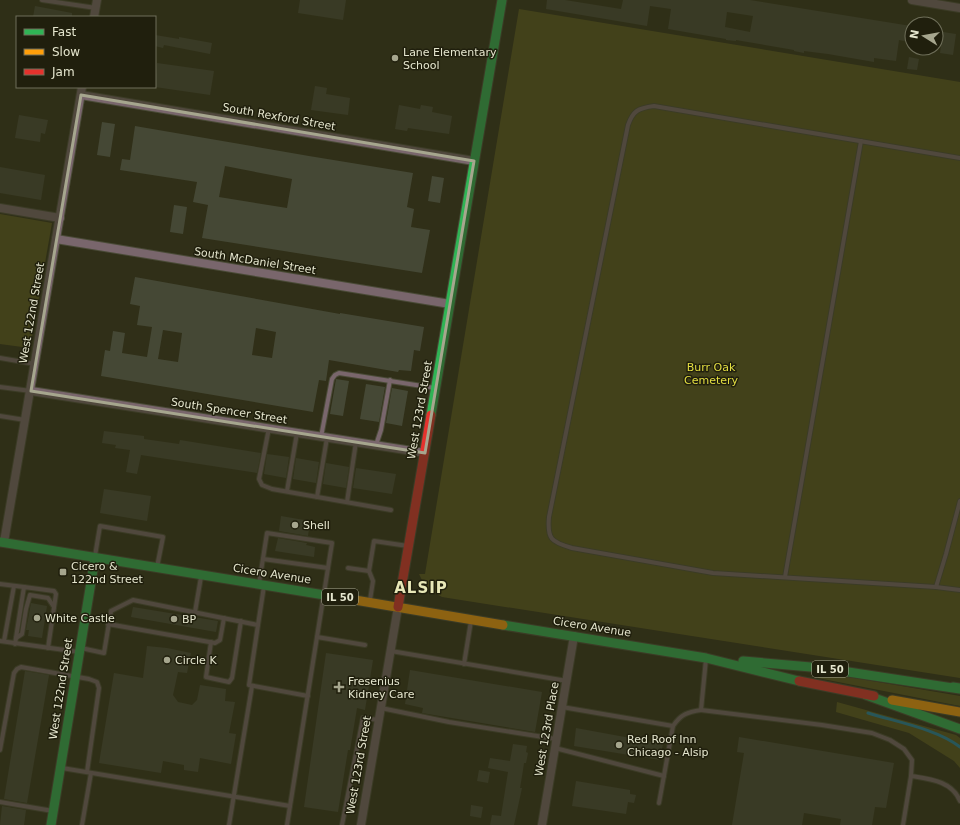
<svg xmlns="http://www.w3.org/2000/svg" width="960" height="825" font-family="'DejaVu Sans',sans-serif">
<style>
.green{fill:#5a581d}
.lines{fill:none;stroke-linecap:round;stroke-linejoin:round}
.stream{stroke:#2086a8;stroke-width:3}
.building{fill:#454835;fill-rule:evenodd}
.lane-casing{stroke:#4a4b37;stroke-width:6}
.street-casing{stroke:#4a4b37;stroke-width:10}
.fast-casing{stroke:#4a4b37;stroke-width:11}
.slow-casing{stroke:#4a4b37;stroke-width:11}
.jam-casing{stroke:#4a4b37;stroke-width:11}
.lane{stroke:#79666c;stroke-width:4}
.street{stroke:#79666c;stroke-width:8}
.fast{stroke:#30b455;stroke-width:9}
.slow{stroke:#ff9f0a;stroke-width:9}
.jam{stroke:#e5322d;stroke-width:9}
.marked{fill:none;stroke:#a6a68e;stroke-width:3;stroke-linejoin:round}
.poi-dot{fill:#a6a68e;stroke:#201f0d;stroke-width:1.5}
.labels{text-anchor:middle;dominant-baseline:central;stroke-width:3;stroke-linejoin:round;paint-order:stroke}
.shield{fill:#201f0d;stroke:#aaaa94;stroke-width:1}
.shield-label{font-size:10px;font-weight:bold;fill:#e5e6ce}
.poi-label{font-size:11px;fill:#e5e6ce;stroke:#201f0d;text-anchor:start}
.street-label{font-size:11px;fill:#e5e6ce;stroke:#201f0d}
.park-label{font-size:11px;fill:#e3de42;stroke:#201f0d}
.district-label{font-size:15px;font-weight:bold;letter-spacing:1px;fill:#e8e8b8;stroke:#201f0d}
</style>
<rect width="100%" height="100%" fill="#302f18"/>
<g class="green">
<path d="M519,9L960,82V678L442,597L426,588L419,574H425Z"/>
<path d="M0,214L52,223L30,348L0,344Z"/>
<path d="M819,672L960,696V706L818,678Z"/>
<path d="M837,702L956,735L960,738V768L954,761L909,733L836,712Z"/>
</g>
<g class="lines">
<path class="stream" d="M868,713C897,722 937,729 960,747"/>
</g>
<g class="building">
<path d="M300,0H346L343,20L298,13Z"/>
<path d="M547,0H565L621,9L623,0H750L911,26L909,42L899,40L896,61L874,58V62L828,54L804,51V53L794,51V50L736,40V41L726,40V39L668,29L671,9L650,6L647,26L546,9ZM727,12L753,16L750,32L725,27Z"/>
<path d="M35,6L72,13V17H33Z"/>
<path d="M943,32L956,34L953,55L940,53Z"/>
<path d="M155,35L179,39V37L212,43L210,54L164,45L163,48L155,46Z"/>
<path d="M909,57L919,59L917,70L907,69Z"/>
<path d="M157,63L214,71L210,95L155,87Z"/>
<path d="M315,86L327,88L326,94L350,98L348,115L311,110Z"/>
<path d="M399,105L420,109L421,105L433,107L432,112L452,116L449,134L408,128L407,131L395,129Z"/>
<path d="M19,115L48,120L45,134L41,133L40,142L15,138Z"/>
<path d="M102,122L115,124L110,157L97,155Z"/>
<path d="M135,126L309,156L413,173L407,207L414,209L411,227L430,230L422,273L202,238L208,205L193,202L197,182L120,170L122,159L130,160ZM225,166L292,179L287,208L219,197Z"/>
<path d="M0,167L45,175L41,200L0,193Z"/>
<path d="M432,176L444,178L440,203L428,201Z"/>
<path d="M174,205L187,207L183,234L170,232Z"/>
<path d="M135,277L340,314V313L424,327L420,351L414,350L411,371L399,370L398,372L329,360L326,381L319,380L313,412L101,376L105,350L110,351L113,331L125,333L122,353L147,357L152,327L137,325L140,306L130,304ZM256,328L276,332L272,358L252,355ZM163,330L182,333L178,362L158,359Z"/>
<path d="M336,379L349,381L343,416L330,414Z"/>
<path d="M366,384L385,387L379,422L360,419Z"/>
<path d="M392,388L408,391L402,426L386,423Z"/>
<path d="M104,431L144,436V439L179,444L180,440L261,453L257,473L141,455L137,474L126,472L130,450L115,448L116,445L102,443Z"/>
<path d="M267,454L289,457L286,478L264,474Z"/>
<path d="M296,458L319,462L316,483L293,479Z"/>
<path d="M326,463L349,467L346,488L323,484Z"/>
<path d="M356,468L396,474L392,494L353,488Z"/>
<path d="M104,489L151,496L147,521L100,513Z"/>
<path d="M281,516L310,521L308,536L279,531Z"/>
<path d="M278,538L307,543L306,545L315,547L314,557L275,551Z"/>
<path d="M31,603L47,606L42,638L28,636L29,630H26Z"/>
<path d="M133,607L218,621L216,632L131,617Z"/>
<path d="M147,646L167,648L191,653L187,673L178,672L173,695L178,702L192,705L197,700L200,685L226,689L225,701L235,702L229,733L236,734L231,764L200,758L198,772L184,770V765L163,761L161,773L99,763L114,673L143,678Z"/>
<path d="M326,653L373,660L365,710L357,708L350,750H348L338,812L304,807Z"/>
<path d="M410,670L542,692L535,732L422,713L423,708L405,704Z"/>
<path d="M25,671L49,675L27,803L4,799Z"/>
<path d="M576,728L663,744L660,760L574,746Z"/>
<path d="M739,737L894,763L886,808L875,807L872,825H840L841,819L804,813L802,825H732L744,753L737,752Z"/>
<path d="M513,744L527,746L526,752L528,753L526,763H524L523,770L520,788H522L514,825H490L492,815L501,816L508,772L488,768L490,758L510,761Z"/>
<path d="M479,770L490,772L488,783L477,781Z"/>
<path d="M576,781L630,790V794L636,795L634,803L628,802L626,814L572,806Z"/>
<path d="M471,805L483,807L481,818L470,816Z"/>
<path d="M2,806L26,810L24,825H0Z"/>
</g>
<g class="lines">
<defs>
<g id="lane">
<path d="M42,0L96,8"/>
<path d="M960,158L654,106C638,108 633,111 628,125L549,517C547,539 551,542 572,548L713,573L936,587L960,590"/>
<path d="M0,358L35,364"/>
<path d="M0,387L31,391"/>
<path d="M0,416L25,420"/>
<path d="M269,428L259,479L262,485L272,489L391,510"/>
<path d="M321,437L332,379L335,375L339,373L435,388"/>
<path d="M376,445L381,430L390,380"/>
<path d="M287,491L297,433"/>
<path d="M317,497L327,438"/>
<path d="M347,502L356,442"/>
<path d="M95,556L100,526L163,537L157,567"/>
<path d="M263,559L328,568"/>
<path d="M348,568L369,571"/>
<path d="M785,577L861,141"/>
<path d="M0,584L24,587"/>
<path d="M259,584L267,533L332,543L287,825"/>
<path d="M936,587L946,554L960,501"/>
<path d="M370,600L373,581L369,571L374,541L408,546"/>
<path d="M195,612L201,577"/>
<path d="M108,624L215,643L220,640L224,618"/>
<path d="M258,625L249,685L308,696"/>
<path d="M317,637L365,645"/>
<path d="M16,638L22,634L26,609L30,595L48,598L54,607"/>
<path d="M0,641L79,652"/>
<path d="M4,641L14,586"/>
<path d="M211,642L206,677L229,682L232,678L241,621"/>
<path d="M15,644L24,587L54,591L56,594L48,648"/>
<path d="M81,648L104,653L111,611L133,600L258,625L264,586"/>
<path d="M391,651L567,681"/>
<path d="M706,659L701,710L822,725L872,733L890,740L904,749L912,760L911,776L903,825"/>
<path d="M464,664L471,621"/>
<path d="M562,707L673,726"/>
<path d="M381,708L449,722L556,739"/>
<path d="M555,748L664,776"/>
<path d="M0,750L14,673L17,669L21,667L89,679L97,682L99,688L87,772"/>
<path d="M62,768L290,806"/>
<path d="M911,776C930,779 952,781 960,801"/>
<path d="M0,802L53,811"/>
<path d="M659,803L673,726C681,714 688,712 701,710"/>
<path d="M82,825L91,773"/>
<path d="M229,825L252,686"/>
<path d="M342,825L363,718L379,720"/>
</g>
<g id="street">
<path d="M912,0L960,8"/>
<path d="M94,17L97,0"/>
<path d="M81,95L474,161"/>
<path d="M0,208L60,218"/>
<path d="M56,239L450,304"/>
<path d="M31,391L425,453"/>
<path d="M4,542L82,87"/>
<path d="M361,825L398,607"/>
<path d="M542,825L574,636"/>
</g>
<g id="fast">
<path d="M431,415L502,0"/>
<path d="M0,542L343,598"/>
<path d="M503,625L706,658L799,681"/>
<path d="M743,661L822,668L960,689"/>
<path d="M953,687L960,688"/>
<path d="M866,695L960,729"/>
<path d="M51,825L95,558"/>
</g>
<g id="slow">
<path d="M343,598L503,625"/>
<path d="M892,700L960,712"/>
</g>
<g id="jam">
<path d="M398,607L431,415"/>
<path d="M799,681L874,696"/>
</g>
</defs>
<use href="#lane" class="lane-casing"/>
<use href="#street" class="street-casing"/>
<use href="#fast" class="fast-casing"/>
<use href="#slow" class="slow-casing"/>
<use href="#jam" class="jam-casing"/>
<use href="#lane" class="lane"/>
<use href="#street" class="street"/>
<use href="#fast" class="fast"/>
<use href="#slow" class="slow"/>
<use href="#jam" class="jam"/>
</g>
<path d="M0 0H960V825H0ZM81,95L474,161L425,453L31,391Z" fill="#302f18" fill-opacity=".55" fill-rule="evenodd"/>
<path class="marked" d="M81,95L474,161L425,453L31,391Z"/>
<g class="poi-dot">
<circle cx="395" cy="58" r="4"/>
<circle cx="295" cy="525" r="4"/>
<rect x="59" y="568" width="8" height="8" rx="2"/>
<circle cx="37" cy="618" r="4"/>
<circle cx="174" cy="619" r="4"/>
<circle cx="167" cy="660" r="4"/>
<path d="M337 681h4v4h4v4h-4v4h-4v-4h-4v-4h4z"/>
<circle cx="619" cy="745" r="4"/>
</g>
<g class="labels">
<g class="shield">
<rect x="322" y="589" width="36" height="16" rx="3"/>
<rect x="812" y="661" width="36" height="16" rx="3"/>
</g>
<g class="shield-label">
<text x="340" y="597">IL 50</text>
<text x="830" y="669">IL 50</text>
</g>
<g class="poi-label">
<text x="403" y="52">Lane Elementary<tspan x="403" dy="13">School</tspan></text>
<text x="303" y="525">Shell</text>
<text x="71" y="566">Cicero &amp;<tspan x="71" dy="13">122nd Street</tspan></text>
<text x="45" y="618">White Castle</text>
<text x="182" y="619">BP</text>
<text x="175" y="660">Circle K</text>
<text x="348" y="681">Fresenius<tspan x="348" dy="13">Kidney Care</tspan></text>
<text x="627" y="739">Red Roof Inn<tspan x="627" dy="13">Chicago - Alsip</tspan></text>
</g>
<g class="street-label">
<text transform="translate(279 117) rotate(10)">South Rexford Street</text>
<text transform="translate(255 261) rotate(9)">South McDaniel Street</text>
<text transform="translate(32 313) rotate(-80)">West 122nd Street</text>
<text transform="translate(420 410) rotate(-80)">West 123rd Street</text>
<text transform="translate(229 411) rotate(9)">South Spencer Street</text>
<text transform="translate(272 574) rotate(9)">Cicero Avenue</text>
<text transform="translate(592 627) rotate(9)">Cicero Avenue</text>
<text transform="translate(61 689) rotate(-81)">West 122nd Street</text>
<text transform="translate(547 729) rotate(-80)">West 123rd Place</text>
<text transform="translate(359 765) rotate(-80)">West 123rd Street</text>
</g>
<g class="park-label">
<text x="711" y="367">Burr Oak<tspan x="711" dy="13">Cemetery</tspan></text>
</g>
<g class="district-label">
<text x="421" y="588">ALSIP</text>
</g>
</g>
<rect x="16" y="16" width="140" height="72" fill="#201f0d" stroke="#6f6f5a"/>
<rect x="24" y="29" width="20" height="6" fill="#30b455" stroke="#6f6f5a"/>
<text x="52" y="36" font-size="12" fill="#e5e6ce">Fast</text>
<rect x="24" y="49" width="20" height="6" fill="#ff9f0a" stroke="#6f6f5a"/>
<text x="52" y="56" font-size="12" fill="#e5e6ce">Slow</text>
<rect x="24" y="69" width="20" height="6" fill="#e5322d" stroke="#6f6f5a"/>
<text x="52" y="76" font-size="12" fill="#e5e6ce">Jam</text>
<g transform="translate(924 36) rotate(281)"><circle r="19" fill="#201f0d" stroke="#6f6f5a"/>
<path d="M0-3L7 15L0 10L-7 15Z" fill="#a6a68e"/>
<text y="-6" font-size="11" font-weight="bold" text-anchor="middle" fill="#e5e6ce">N</text>
</g>
</svg>
